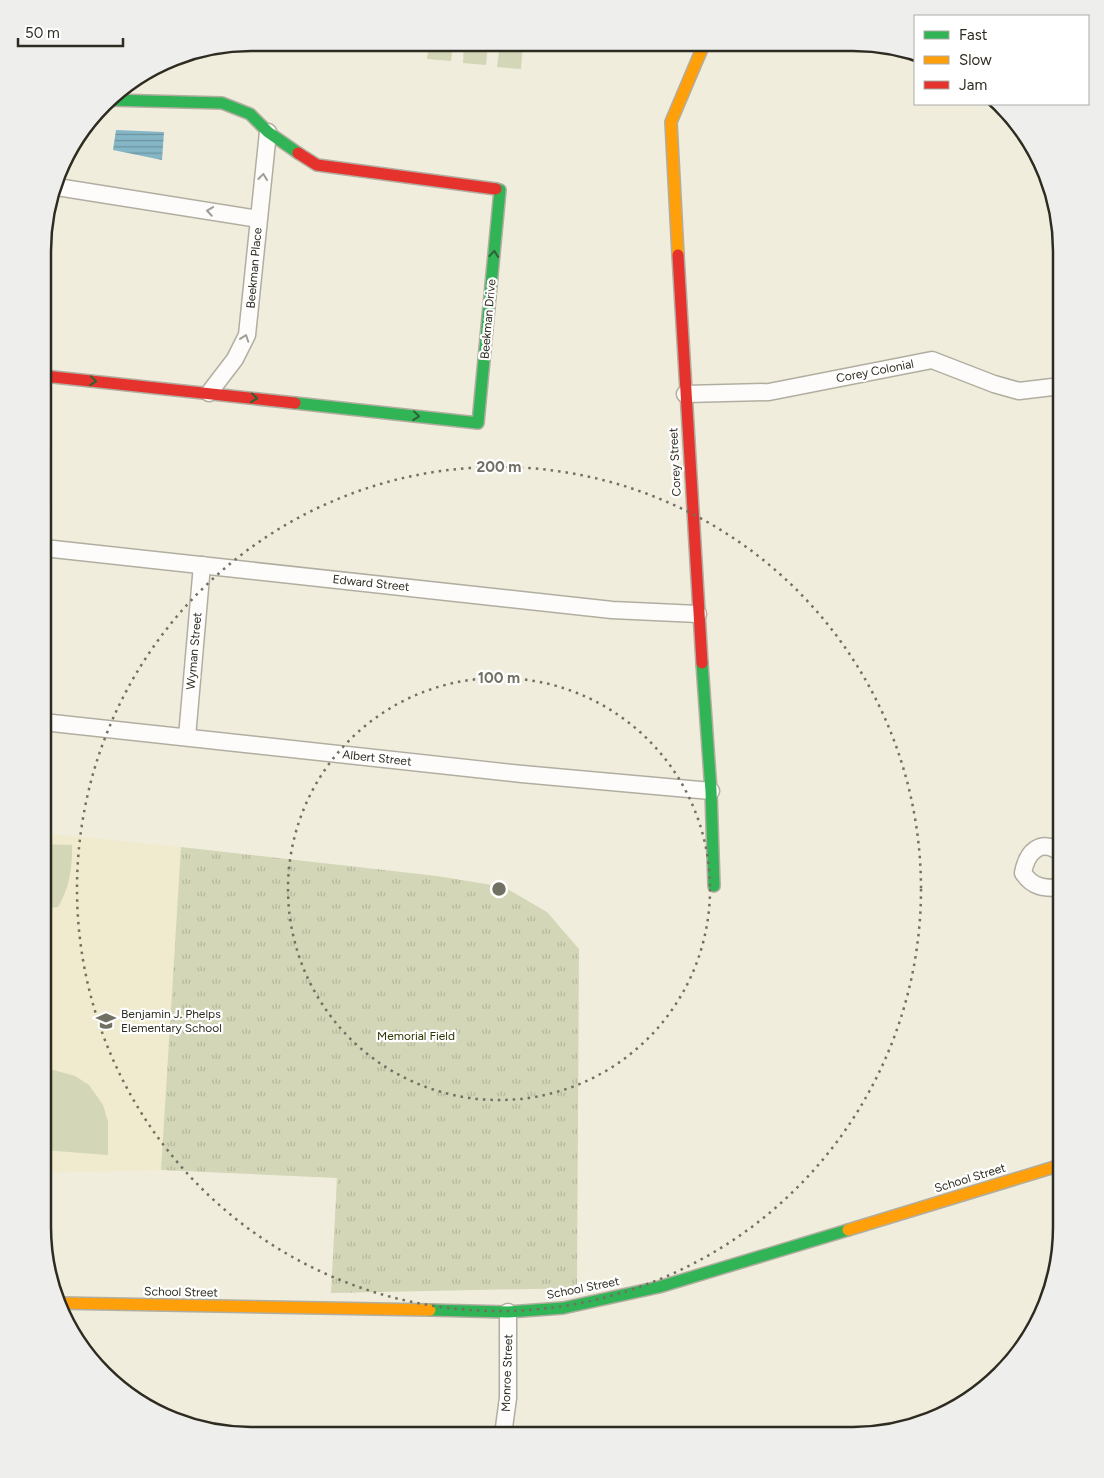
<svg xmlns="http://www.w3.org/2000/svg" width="1104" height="1478" font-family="Figtree,sans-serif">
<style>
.built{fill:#f0eace}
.green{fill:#d3d6b7}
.park{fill:url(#park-tufts)}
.water{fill:url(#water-rules)}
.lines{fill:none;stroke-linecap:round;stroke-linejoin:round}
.street-casing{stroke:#b1aea1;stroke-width:19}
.fast-casing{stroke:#b1aea1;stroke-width:14}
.slow-casing{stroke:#b1aea1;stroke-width:14}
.jam-casing{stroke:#b1aea1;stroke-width:14}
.street{stroke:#fdfcfa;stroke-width:16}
.fast{stroke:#30b455;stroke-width:11}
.slow{stroke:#ff9f0a;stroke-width:11}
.jam{stroke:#e5322d;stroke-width:11}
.oneway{stroke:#a09e98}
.oneway2{stroke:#2f6235}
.ring{fill:none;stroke:#727062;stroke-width:2.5;stroke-dasharray:2.5 5}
.labels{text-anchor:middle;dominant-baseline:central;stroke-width:4.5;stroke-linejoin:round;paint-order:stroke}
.street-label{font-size:12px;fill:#2e2c20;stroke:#fff}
.poi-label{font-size:12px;fill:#2e2c20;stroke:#fff;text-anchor:start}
.park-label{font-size:12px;fill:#2d3402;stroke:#fff}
.rim{fill:none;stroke:#2e2c20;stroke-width:2.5}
.centre{fill:#727062;stroke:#fff;stroke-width:2.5}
.ring-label{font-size:15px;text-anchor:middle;font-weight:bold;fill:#727062;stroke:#fff;stroke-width:4.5;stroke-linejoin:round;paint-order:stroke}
</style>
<defs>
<pattern id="park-tufts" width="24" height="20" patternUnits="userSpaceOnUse" patternTransform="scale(1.25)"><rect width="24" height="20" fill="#d3d6b7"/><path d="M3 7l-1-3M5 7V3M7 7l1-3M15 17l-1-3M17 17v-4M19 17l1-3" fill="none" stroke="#b5b89d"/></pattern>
<pattern id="water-rules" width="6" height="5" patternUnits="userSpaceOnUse" patternTransform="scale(1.25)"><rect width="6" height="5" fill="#85b6c6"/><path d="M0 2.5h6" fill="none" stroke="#6d94a0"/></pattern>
</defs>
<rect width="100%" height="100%" fill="#f1eddc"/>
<path class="built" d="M43,833L181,847L161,1170L43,1173Z"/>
<g class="green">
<path d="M429,43H453L451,61L427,59Z"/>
<path d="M464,43H488L486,65L463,63Z"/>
<path d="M500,43H523L521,69L497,67Z"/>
<path d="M43,844L72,845C72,869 70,886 58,907L43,909Z"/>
<path d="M43,1067L75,1076L89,1085L103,1105L108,1122V1155L43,1150Z"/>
</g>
<path class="park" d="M181,847L437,876L504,887L547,912L579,949L577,1288L331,1293L337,1178L161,1170Z"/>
<path class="water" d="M116,130L164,132L162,160L113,150Z"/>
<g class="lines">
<defs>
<g id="street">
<path d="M57,187L258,219"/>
<path d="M209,393L235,359L247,335L268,132"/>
<path d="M685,394L769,392L932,360L994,384L1019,391L1061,386"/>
<path d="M44,548L612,610L698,614"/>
<path d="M43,722L522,774L711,791"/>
<path d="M187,737L202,565"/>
<path d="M1061,888C1044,888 1033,888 1023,873C1027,851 1041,838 1061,853"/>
<path d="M503,1435L508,1398V1312"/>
</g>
<g id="fast">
<path d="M109,100L222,103L250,114L268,132L298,153"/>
<path d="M295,403L478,423L500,190L496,189"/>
<path d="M702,663L711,791L714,886"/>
<path d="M430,1310L508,1312L563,1308L659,1287L848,1230"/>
</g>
<g id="slow">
<path d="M678,255L671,122L704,44"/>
<path d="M848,1230L1061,1165"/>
<path d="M60,1303L430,1310"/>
</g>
<g id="jam">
<path d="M298,153L317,165L496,189"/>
<path d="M678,255L702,663"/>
<path d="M44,376L295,403"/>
</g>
</defs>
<use href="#street" class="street-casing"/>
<use href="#fast" class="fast-casing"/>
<use href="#slow" class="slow-casing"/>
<use href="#jam" class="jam-casing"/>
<use href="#street" class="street"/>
<use href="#fast" class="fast"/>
<use href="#slow" class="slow"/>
<use href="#jam" class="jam"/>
</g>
<defs><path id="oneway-chevron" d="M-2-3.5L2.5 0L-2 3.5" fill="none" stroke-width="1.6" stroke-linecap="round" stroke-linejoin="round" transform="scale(1.25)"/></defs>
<g class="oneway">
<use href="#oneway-chevron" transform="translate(263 177) rotate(-83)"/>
<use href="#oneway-chevron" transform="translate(210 211) rotate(-171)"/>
<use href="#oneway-chevron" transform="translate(245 338) rotate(-71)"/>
</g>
<g class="oneway2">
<use href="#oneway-chevron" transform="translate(494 254) rotate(-85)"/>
<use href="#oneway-chevron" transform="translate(93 381) rotate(6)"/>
<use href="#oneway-chevron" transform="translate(254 398) rotate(6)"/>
<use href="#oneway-chevron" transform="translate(416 416) rotate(6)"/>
</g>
<g class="ring">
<circle cx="499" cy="889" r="211"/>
<circle cx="499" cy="889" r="422"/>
</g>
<defs>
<symbol id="school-bare" viewBox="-9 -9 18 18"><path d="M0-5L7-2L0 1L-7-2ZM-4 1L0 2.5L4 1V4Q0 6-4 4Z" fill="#727062" stroke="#fff" stroke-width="2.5" paint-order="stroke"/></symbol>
</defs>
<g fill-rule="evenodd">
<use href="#school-bare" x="92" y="1007" width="28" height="28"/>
</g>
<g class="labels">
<g class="street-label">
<text transform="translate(254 268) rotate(-85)">Beekman Place</text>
<text transform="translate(488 319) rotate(-85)">Beekman Drive</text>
<text transform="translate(875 371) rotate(-11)">Corey Colonial</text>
<text transform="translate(675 462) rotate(-93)">Corey Street</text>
<text transform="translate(371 583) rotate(6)">Edward Street</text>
<text transform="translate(194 651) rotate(-85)">Wyman Street</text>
<text transform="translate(377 758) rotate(6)">Albert Street</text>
<text transform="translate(970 1178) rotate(-17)">School Street</text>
<text transform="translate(583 1288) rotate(-11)">School Street</text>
<text transform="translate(181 1292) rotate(1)">School Street</text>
<text transform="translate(507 1373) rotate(-88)">Monroe Street</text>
</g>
<g class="poi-label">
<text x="121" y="1014">Benjamin J. Phelps<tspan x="121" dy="14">Elementary School</tspan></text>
</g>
<g class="park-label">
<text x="416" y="1036">Memorial Field</text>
</g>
</g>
<path d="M0 0H1104V1478H0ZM251 51H853A200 200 0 0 1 1053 251V1227A200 200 0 0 1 853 1427H251A200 200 0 0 1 51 1227V251A200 200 0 0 1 251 51Z" fill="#eeeeed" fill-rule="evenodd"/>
<path class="rim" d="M251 51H853A200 200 0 0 1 1053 251V1227A200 200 0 0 1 853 1427H251A200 200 0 0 1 51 1227V251A200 200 0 0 1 251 51Z"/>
<circle cx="499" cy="889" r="8" class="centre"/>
<g class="ring-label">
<text x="499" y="472">200 m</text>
<text x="499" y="683">100 m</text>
</g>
<rect x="914" y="15" width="175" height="90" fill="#ffffff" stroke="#ababa6"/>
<rect x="924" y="31" width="25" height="8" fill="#30b455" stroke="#ababa6"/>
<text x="959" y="40" font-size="15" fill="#2e2c20">Fast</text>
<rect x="924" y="56" width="25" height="8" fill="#ff9f0a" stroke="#ababa6"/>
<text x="959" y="65" font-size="15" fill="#2e2c20">Slow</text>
<rect x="924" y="81" width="25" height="8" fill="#e5322d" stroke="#ababa6"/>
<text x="959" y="90" font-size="15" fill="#2e2c20">Jam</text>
<path d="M18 38v8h105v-8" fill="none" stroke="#2e2c20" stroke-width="2.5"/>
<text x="25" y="38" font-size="15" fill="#2e2c20" stroke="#ffffff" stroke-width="4" paint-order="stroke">50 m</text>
</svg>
